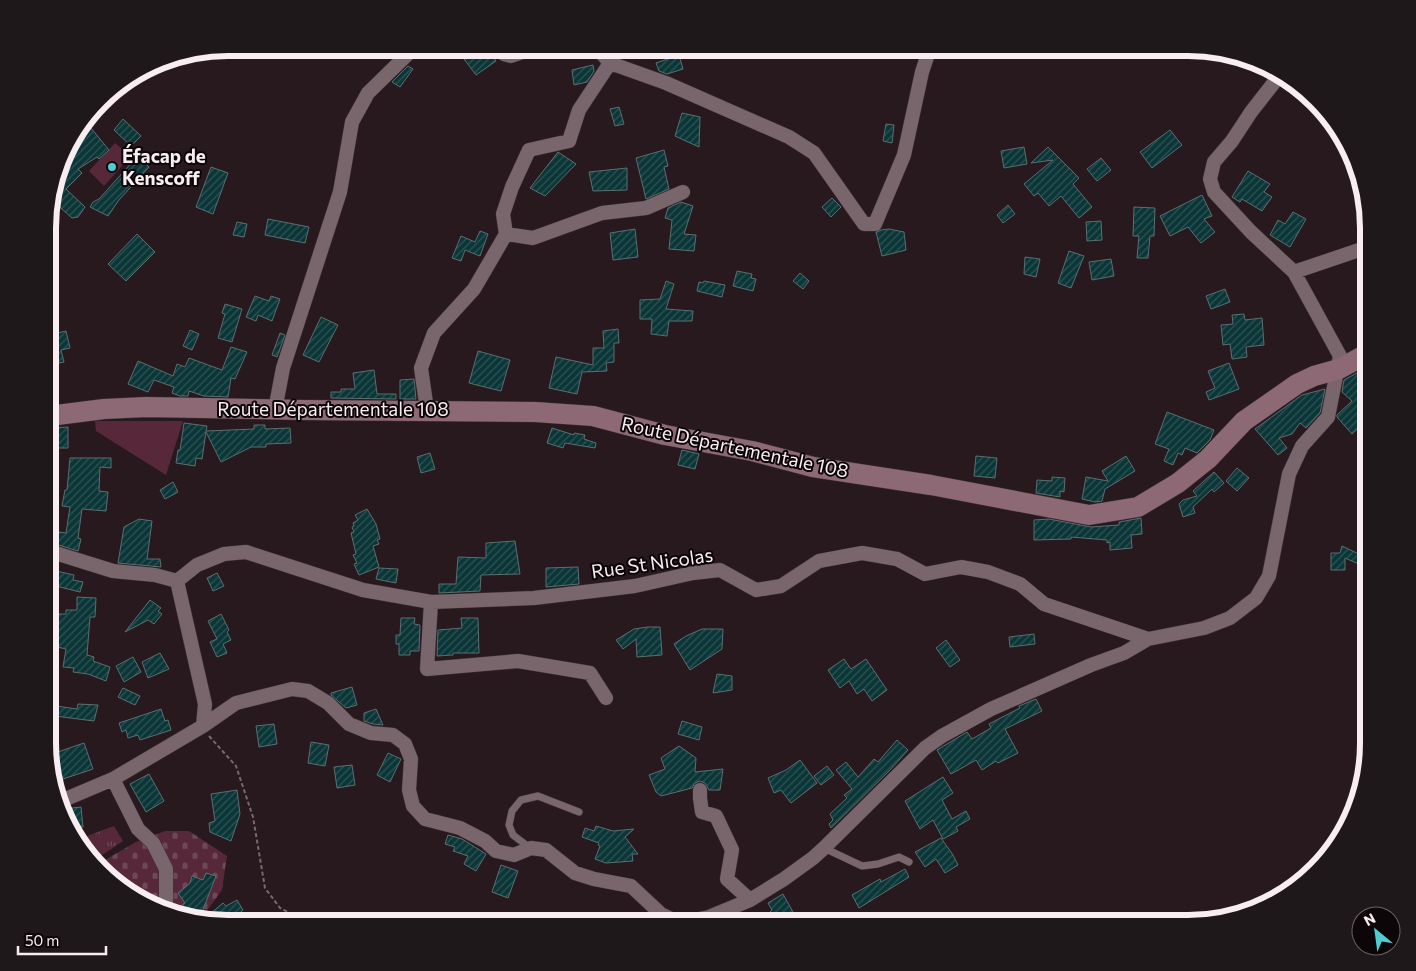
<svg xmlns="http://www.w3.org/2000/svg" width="1416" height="971" font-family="Commissioner,sans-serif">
<defs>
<pattern id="cemetery-stones" width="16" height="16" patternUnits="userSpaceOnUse" patternTransform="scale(1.25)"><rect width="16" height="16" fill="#56283a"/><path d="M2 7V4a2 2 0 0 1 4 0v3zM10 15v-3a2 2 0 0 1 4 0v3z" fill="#6f4857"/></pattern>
<pattern id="park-tufts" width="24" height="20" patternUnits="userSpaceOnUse" patternTransform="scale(1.25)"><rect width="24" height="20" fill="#56283a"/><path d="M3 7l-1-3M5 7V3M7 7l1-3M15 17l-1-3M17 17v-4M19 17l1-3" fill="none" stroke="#6f4857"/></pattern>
<pattern id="building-hatch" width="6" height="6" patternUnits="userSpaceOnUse" patternTransform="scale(1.25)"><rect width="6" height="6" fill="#0b3638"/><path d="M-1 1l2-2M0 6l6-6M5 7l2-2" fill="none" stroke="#2f5355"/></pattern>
</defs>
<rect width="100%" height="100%" fill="#28191e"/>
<path fill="#56283a" d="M115 143 131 156 104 186 89 171Z
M95 421H183L166 475 96 431Z"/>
<path fill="url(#cemetery-stones)" d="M165 831H189L227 856 222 890 206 912 190 918 170 914 118 886 98 864 136 842Z"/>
<path fill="url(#park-tufts)" d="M114 826 123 841 95 860 79 842 82 838Z"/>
<path fill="url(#building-hatch)" stroke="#5a6f6f" d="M480 48H487L496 61 476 75 464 59Z
M679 55 683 69 667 74 659 71 656 63Z
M593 65 594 71 587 82 574 85 572 70Z
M408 66 413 69 400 87 392 82Z
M619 107 624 124 615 126 610 109Z
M682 113 700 117 699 147 675 136Z
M123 119 141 136 131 146 114 130Z
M86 122 109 150 99 159 97 157 78 169 82 173 66 189 85 207 78 217 72 218 51 199 66 148Z
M886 124 894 125 892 143 883 141Z
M1170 130 1182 145 1152 168 1140 152Z
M1024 147 1027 164 1004 168 1001 151Z
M1048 147 1079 178 1073 184 1092 207 1079 218 1061 196 1049 206 1038 193 1034 196 1024 184 1053 160 1031 163Z
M664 150 668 166 664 167 669 189 646 199 636 158Z
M558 152 576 164 545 196 530 188Z
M1101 158 1111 170 1097 181 1087 169Z
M135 159 142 160 149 167 119 200 108 216 90 207 93 202 99 199Z
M211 167 228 173 213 214 196 207Z
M627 168V190L593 191 589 172Z
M1248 171 1270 184 1264 192 1272 197 1262 211 1242 199 1240 202 1232 197Z
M1202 195 1212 216 1204 219 1215 232 1201 243 1188 227 1170 236 1160 216Z
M832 198 841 207 831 217 822 207Z
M681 202 693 206 684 234 696 235 694 251 669 249 672 220 665 218 668 208Z
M1008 205 1015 214 1003 223 997 215Z
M1134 207 1155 208 1154 236H1150L1148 258H1137L1139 236H1133Z
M1293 212 1306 219 1290 247 1270 235 1278 220 1285 224Z
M268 219 309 227 305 243 265 235Z
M1101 221 1102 240 1087 241 1086 222Z
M237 222 247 224 244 237 233 235Z
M635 229 638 257 613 260 610 233Z
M889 229 904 232 906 250 882 256 876 232 881 230Z
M480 231 488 234 480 256 465 250 461 261 452 258 461 236 475 242Z
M137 234 155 252 126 281 108 264Z
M1069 251 1084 256 1071 288 1058 283Z
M1025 257 1040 259 1036 277 1024 274Z
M1111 259 1114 276 1092 280 1089 262Z
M737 271 752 274 751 278 756 279 753 291 733 286Z
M800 273 809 281 803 289 793 281Z
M666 281 674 284 666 309 693 311 692 321H669L667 336 651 334 652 319H640V300L660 299Z
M704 281 725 285 722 297 697 291 699 282 703 283Z
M1225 289 1230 302 1211 309 1206 296Z
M255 296 269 301 271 296 280 299 272 321 258 315 256 321 246 317Z
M225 304 242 309 232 342 218 338 225 314 222 313Z
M1244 314 1245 320 1262 318 1264 345 1246 347 1247 357 1232 359 1230 344 1223 345 1221 325 1233 324 1232 315Z
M321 317 338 325 319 362 303 355Z
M618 329 619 343H614V362L606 363 607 371 582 372 577 394 549 388 556 357 593 365V348H604L603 331Z
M190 330 199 334 192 350 183 346Z
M66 331 70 348 61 350 64 362 49 365V335Z
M280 333 285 335 277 357 272 355Z
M231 347 247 352 235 379 231 378 228 397 204 396 189 391 188 396H180L172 393 174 387 154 380 148 392 128 384 138 361 173 376 177 364 185 367 189 358 222 370Z
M478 351 510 360 501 391 469 383Z
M1229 363 1239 389 1209 400 1206 392 1215 388 1208 371Z
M1366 368H1368V419L1352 434 1337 417V415L1352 401 1342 392 1344 380Z
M374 370 377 394H396V399L331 398V392H341V389H355L353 373Z
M414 379 416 399H400V380Z
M1325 389 1320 413 1306 428 1300 423 1292 434 1279 438 1287 448 1278 455 1255 429 1302 395Z
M1167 412 1214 430 1210 440 1197 453 1185 448 1182 455 1178 453 1173 465 1164 461 1169 449 1155 444Z
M184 423 207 426 206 431 254 429V425H265V429L290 428 291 443 266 444V447H251L221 462 206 432 202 459 196 458 195 466 176 463 178 450H180Z
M68 427V448H49V428Z
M552 428 574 435V433L585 435 584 439 596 443 595 448 565 443 563 448 547 443Z
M682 450 699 454 695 469 678 465Z
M430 453 435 469 421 473 417 457Z
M976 456 997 458 995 478 974 476Z
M1126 456 1135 471 1105 489 1102 501 1095 502 1082 499 1086 477 1108 481 1102 471Z
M70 458H111V468L100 467 99 491 108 492 106 511 82 509 78 538 81 539 78 551 49 542 56 543 59 532 66 533 70 507 62 506 65 490H67Z
M1237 468 1249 478 1237 491 1226 481Z
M1214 472 1224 483 1214 492 1212 489 1193 507 1195 513 1183 517 1179 504 1183 500 1197 496 1193 491Z
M1052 477 1065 478 1064 492 1060 491V497L1036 493 1037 480 1052 481Z
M173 482 178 492 165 499 160 490Z
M367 509 376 524 380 539 377 540 379 544 373 546 379 567 359 575 354 564 357 563 353 555 356 554 351 533 354 532 352 527 354 526 353 523 358 520 355 515Z
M1141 518 1142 534 1131 535 1132 548 1110 550V542L1107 543V540L1071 537V539L1034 540V520L1049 519 1091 527 1119 525V522Z
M139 519 152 521 147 559H160L161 567 118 563 124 527Z
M515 541 520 574 481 575 480 591 439 593V584H456L458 557 486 558V543Z
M1342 546 1365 557 1361 565 1345 558V570H1331V553H1340Z
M578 567 579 584 546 587V568Z
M379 568 398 569 396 583 376 579Z
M56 571 74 575 73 580 83 582 80 592 52 585Z
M217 573 224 586 213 591 207 578Z
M77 597 96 598 95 617H90L87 655 94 657 93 661 110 667 106 681 88 674 73 672 74 668 63 667 66 649 49 645V631L57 632 56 614H66V610H77Z
M150 600 161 608 158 611 162 614 154 624 148 620 125 632Z
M221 614 229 630 227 632 231 640 223 644 227 653 217 657 210 642 217 639 208 621Z
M401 618H415L414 624 420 625 419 651H410V655H399V644H396V635H400Z
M461 618H478L479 653H453V655L437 656 438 630 462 628Z
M648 627H660L662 655 637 657 636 639 623 649 616 640 634 629Z
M702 629H723L722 649 690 670 674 644 686 636Z
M1034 634 1035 644 1010 647 1009 637Z
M946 640 960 660 950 667 936 648Z
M160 653 169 669 148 678 142 662Z
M133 657 141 672 124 682 116 666Z
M844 659 851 669 866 659 887 690 872 701 864 689 857 694 849 681 840 688 828 670Z
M717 674 732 676V690L713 693Z
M352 687 357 705 346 708 331 695V693Z
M123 688 140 696 135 705 118 697Z
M1036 699 1042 711 1005 729 1018 753 998 763 996 761 982 770 976 760 951 774 937 750 967 732 972 739 991 728 989 724 1020 708 1019 706Z
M78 704 98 705 94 721 55 716 56 706 77 709Z
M161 709 165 721 168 720 171 730 140 740 138 735 128 738 126 730 122 732 119 723Z
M376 709 383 725 373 724 364 721V713Z
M682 721 702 727 699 740 678 734Z
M274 724 277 744 259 747 256 726Z
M897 740 908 750 890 770 831 828 829 824 833 820 830 814 847 798 844 795 852 789 836 770 846 762 858 777 874 759 878 762Z
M311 742 329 745 325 766 308 763Z
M84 743 93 769 54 782 49 766V755Z
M679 746 696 758 695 772 723 769 720 790H709L705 783 700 781 695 783 692 788 661 796 656 792 649 775 665 769 661 758Z
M388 753 401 759 390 782 377 775Z
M800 760 817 783 791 803 781 790 774 793 768 778 786 770Z
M352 765 355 785 337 788 334 767Z
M827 766 834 775 821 785 814 776Z
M149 774 164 801 146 812 130 784Z
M943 777 953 793 942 800 952 819 966 811 970 819 956 827 958 831 943 839 933 820 920 829 905 801Z
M237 790 240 814 231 841 210 832 209 823 215 821 211 794Z
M81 807 83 827 70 828 65 815 72 814V808Z
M596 826 613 831 634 829 625 837 638 854H632L633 861 606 863 595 859 600 846 598 845 599 843 582 837 585 828 594 831Z
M448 835 462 839 486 854 476 871 464 864 468 856 453 851 455 847 445 844Z
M941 838 953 855 958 865 945 873 936 859 925 867 915 852Z
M501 865 518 871 508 898 492 892Z
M905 869 909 877 859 908 852 895 880 879 881 882Z
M206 873 216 876 199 920 190 918 181 906 185 903 178 893 190 883 192 876 203 880Z
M783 894 793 912 776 922 770 912 772 910 768 903Z
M237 900 243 910 228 923H216L203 920 223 903 226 906Z"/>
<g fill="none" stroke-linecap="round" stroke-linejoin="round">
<g stroke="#3e3337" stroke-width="8">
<path id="lane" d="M530 848 513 835 509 825 512 811 521 800 538 796 579 812
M824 848 862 866 878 864 899 857 909 862"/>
</g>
<g stroke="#3e3337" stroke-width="15">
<path id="street" d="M500 48 504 54 511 56 534 48
M610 63 666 83 789 137 814 153 864 224H875L904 155 922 72 930 48
M506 234 533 238 602 213 646 208 683 192
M1294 272 1368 247
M275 410 283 368 340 192 352 122 368 93 414 48
M427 410 421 368 434 333 474 289 506 234 503 214 512 187 529 150 569 141 579 110 610 63 597 48
M49 551 113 571 155 575 177 581 197 565 224 554 246 552 363 590 431 602 534 598 635 586 693 573 720 570 756 590 781 586 819 561 862 553 897 559 925 574 961 567 988 572 1020 584 1044 604 1148 639 1204 628 1230 618 1256 598 1269 576 1289 474 1302 446 1328 417 1340 356 1294 272 1251 232 1214 192 1210 179 1214 162 1232 141 1251 112 1280 75
M431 602 427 669 518 661 590 673 606 698
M203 726 236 703 292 689 308 691 328 703 349 724 371 733 393 735 405 744 411 759 409 790 413 806 425 819 460 828 485 841 496 851 514 855 531 848 546 850 575 873 594 879 631 886 661 914 679 923 709 917 750 900 784 879 813 858 824 848 925 748 942 736 991 709 1091 665 1124 653 1148 639
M113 779 138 829 153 843 166 869V905L163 910
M700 790V798L702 812 716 816 732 850 727 879 750 900
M61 801 113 779 203 726 205 704 177 581"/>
</g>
<g stroke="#3e3337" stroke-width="21">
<path id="secondary" d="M49 416 104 409 146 407 303 410 535 412 593 416 665 435 752 451 813 467 931 485 1089 515 1138 507 1178 483 1208 459 1244 421 1297 384 1314 376 1339 369 1363 356H1368"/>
</g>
<path stroke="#76696e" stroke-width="2" stroke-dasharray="4 2.5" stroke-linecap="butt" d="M209 736 236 766 253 817 265 888 280 908 292 914 297 923"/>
<use href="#lane" stroke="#78666c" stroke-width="7"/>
<use href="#street" stroke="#78666c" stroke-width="14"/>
<use href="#secondary" stroke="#8d6875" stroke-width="20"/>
</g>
<circle fill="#51ccd1" stroke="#0c0608" stroke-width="2" cx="112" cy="167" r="5"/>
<g text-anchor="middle" stroke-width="4" stroke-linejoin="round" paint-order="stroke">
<g font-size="19" font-weight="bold" fill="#f8edf1" stroke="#0c0608" text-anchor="start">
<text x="122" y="163">Éfacap de<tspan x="122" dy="22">Kenscoff</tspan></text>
</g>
<g font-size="19" fill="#f8edf1" stroke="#0c0608">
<text x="333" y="416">Route Départementale 108</text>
<text transform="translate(735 447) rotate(12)" y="7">Route Départementale 108</text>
<text transform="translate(652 563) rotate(-8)" y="7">Rue St Nicolas</text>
</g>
</g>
<path d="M0 0H1416V971H0ZM228 56H1188A172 172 0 0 1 1360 228V743A172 172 0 0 1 1188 915H228A172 172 0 0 1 56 743V228A172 172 0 0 1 228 56Z" fill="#1f181b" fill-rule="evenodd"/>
<path fill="none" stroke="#f8edf1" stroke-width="6" d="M228 56H1188A172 172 0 0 1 1360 228V743A172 172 0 0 1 1188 915H228A172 172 0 0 1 56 743V228A172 172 0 0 1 228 56Z"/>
<g transform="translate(1376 931) rotate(331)"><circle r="24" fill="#0c0608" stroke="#6a6265"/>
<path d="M0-4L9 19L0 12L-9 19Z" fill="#51ccd1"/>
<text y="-8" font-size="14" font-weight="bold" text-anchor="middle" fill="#f8edf1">N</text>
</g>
<path d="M18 946v8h88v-8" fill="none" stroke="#f8edf1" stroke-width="2.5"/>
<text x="25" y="946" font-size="15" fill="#f8edf1" stroke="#0c0608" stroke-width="4" paint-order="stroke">50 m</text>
</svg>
